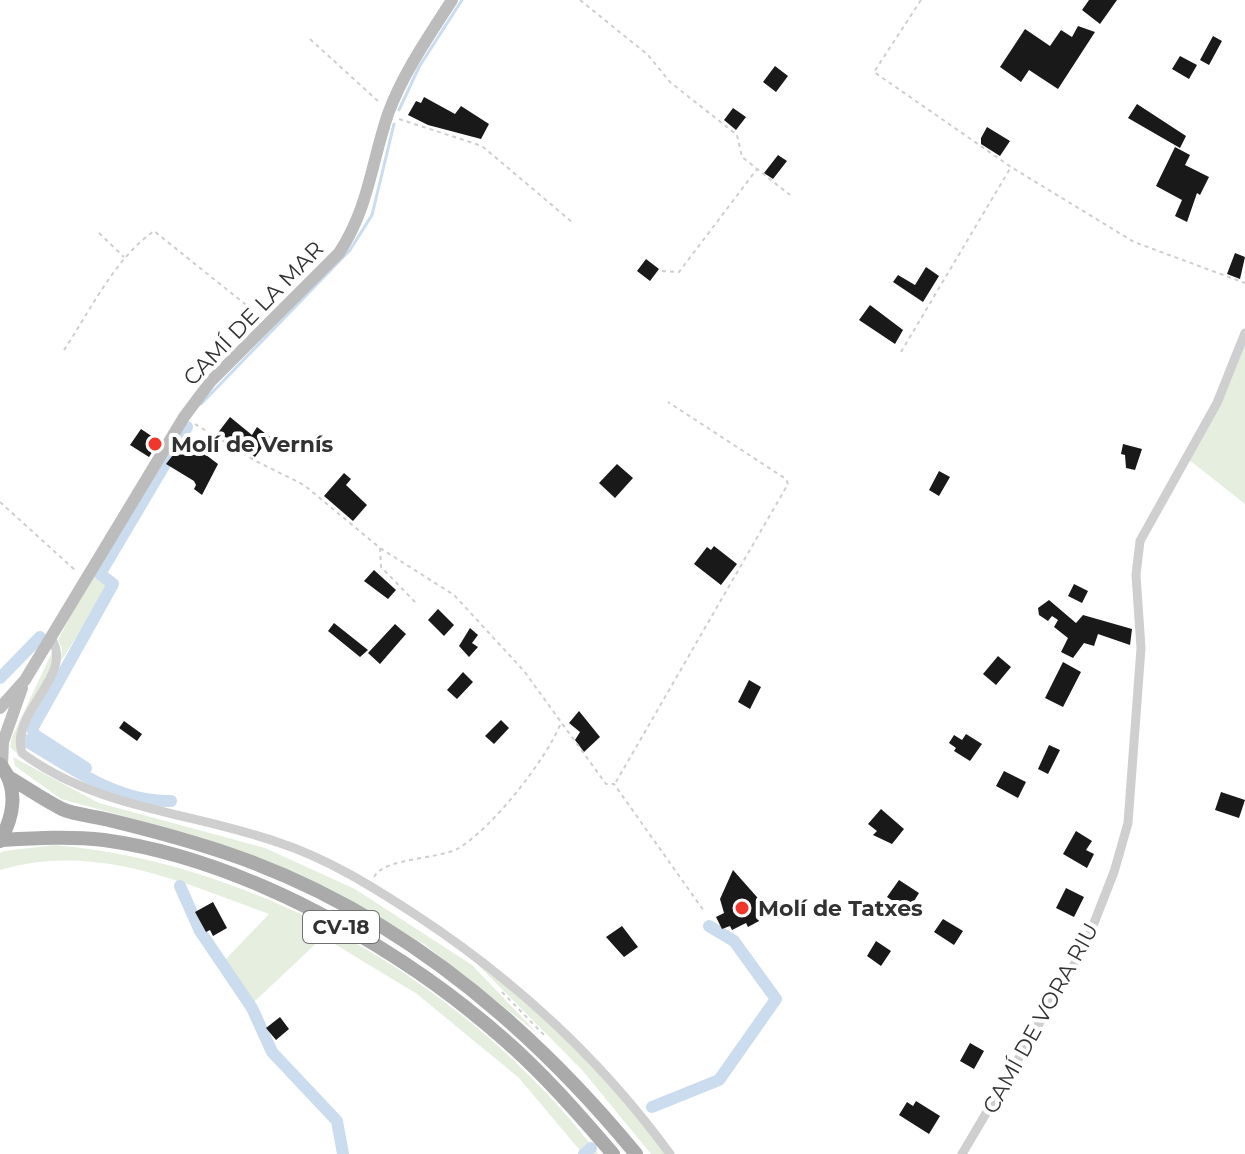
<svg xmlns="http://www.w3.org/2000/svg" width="1245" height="1154" font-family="Montserrat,sans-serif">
<rect width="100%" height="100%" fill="#fff"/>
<path fill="#e6efdf" d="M1245 338V504L1188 459Z
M93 573 110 585 61 661 62 648 58 640Z
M54 648C53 686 9 715 18 754L10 747 12 737Z
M13 757 99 803 265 848 355 889 472 965 537 1033 424 944 322 885 204 838 61 799 15 766Z
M54 845C263 863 472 988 598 1154H583L519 1078 417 994 323 937 252 1004 223 962 269 914C180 882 96 842 0 870V853L4 851Z
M472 959C537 998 620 1092 665 1154H651L582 1070Z"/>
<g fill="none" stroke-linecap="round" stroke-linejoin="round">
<path stroke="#cbdcef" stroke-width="3" d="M399 110 419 67 462 0
M201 404 350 250 372 215 394 124"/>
<path stroke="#cbdcef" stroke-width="12" d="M0 678 40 637
M23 739C69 766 117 803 171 801
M86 768 35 735 32 729 113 584 100 574 187 427
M180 886 200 931 252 1008 272 1052 337 1121 343 1154
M652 1107 719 1080 776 999 734 941 709 926
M584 1154 591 1148"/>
</g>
<path fill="#191919" d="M1089 0H1117L1100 24 1082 10Z
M1078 26 1095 32 1058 89 1029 70 1021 82 1000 67 1025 29 1050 46 1061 30 1072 37Z
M1213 36 1222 41 1209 65 1200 60Z
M1180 56 1197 65 1189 79 1172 69Z
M775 66 788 76 776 92 763 82Z
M424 97 455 114 461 106 489 124 481 139 428 125 408 115 416 101 421 103Z
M1137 104 1186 136 1180 148 1128 118Z
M733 108 746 117 736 130 724 120Z
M987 127 1010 141 1000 156 981 144V138Z
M1175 147 1190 155 1185 165 1209 177 1200 195 1197 193 1187 222 1175 216 1182 200 1156 186Z
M778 155 787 161 773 179 764 173Z
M1235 253 1245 257 1240 279 1227 274Z
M646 259 659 269 650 281 637 271Z
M926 267 939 276 923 302 893 282 898 275 915 285Z
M870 305 903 330 895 344 859 320Z
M230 417 252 435 257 427 270 437 255 457 233 440 217 434Z
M141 429 159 441 149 457 130 445Z
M1123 444 1142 449 1135 470 1126 468 1125 455 1121 454Z
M180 446 194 455 198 449 218 464 202 495 194 489 196 485 194 481 166 464Z
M617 464 633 478 615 498 599 483Z
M939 471 950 477 939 496 929 490Z
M344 473 351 479 346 485 367 505 353 521 324 496Z
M714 546 737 564 721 585 694 564 707 547 711 550Z
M374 570 396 590 388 599 364 581Z
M1074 584 1088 591 1082 603 1068 596Z
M1049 600 1076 623 1083 615 1132 629 1130 645 1098 634 1094 646 1084 643 1073 658 1061 652 1068 638 1054 627 1058 620 1052 616 1048 621 1039 615 1038 608Z
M438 609 454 625 444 636 428 620Z
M334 623 368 650 360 657 328 631Z
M395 624 406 634 380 664 368 653Z
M470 628 478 635 472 643 478 647 469 657 459 646Z
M998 656 1011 667 996 685 983 674Z
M1063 662 1081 672 1063 707 1045 698Z
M463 672 473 682 457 699 447 690Z
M749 680 761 687 750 709 738 702Z
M579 711 600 737 584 752 575 740 580 732 569 723Z
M501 720 509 728 494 744 485 736Z
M124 721 142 734 137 741 119 728Z
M966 734 982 744 970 761 954 751 956 748 949 743 954 735 962 740Z
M1049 745 1060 750 1048 774 1038 769Z
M1004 771 1026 782 1018 798 996 786Z
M1221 792 1245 800 1239 818 1215 810Z
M881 809 904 829 892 844 873 835 877 831 868 824Z
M1076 831 1092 841 1086 850 1094 854 1087 868 1063 854Z
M733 870 765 906 756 915 759 921 748 927 746 923 732 930 730 926 722 929 716 917 724 913 720 899Z
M899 880 919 893 908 911 887 897Z
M1066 888 1084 897 1074 917 1056 908Z
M213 902 227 928 213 936 210 930 206 932 195 912Z
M943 919 963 931 954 945 934 932Z
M622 926 638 947 624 957 606 937Z
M876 941 891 951 881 966 867 956Z
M280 1017 289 1029 276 1040 266 1028Z
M970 1043 984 1051 974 1069 960 1061Z
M916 1101 940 1116 929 1134 899 1115 907 1102 913 1106Z"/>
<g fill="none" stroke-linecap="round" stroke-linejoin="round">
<path stroke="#cfcfcf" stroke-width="2" stroke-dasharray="4 4" stroke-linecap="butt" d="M580 0 648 55 670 82 737 135 742 157 790 195
M921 0 874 72 1011 167 1134 242 1245 283
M310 39 380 103
M399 119 482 146 572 222
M99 233 124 257
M662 271 679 272 757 169
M64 350C90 311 115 258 154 231L260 316
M901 352 1011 167
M195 424 254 460 304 485 380 548 454 595 524 671 606 784H614L704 911
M0 502 76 571
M380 548 381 567 416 603
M616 782 788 484 786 479 668 402
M374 877C385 857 438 860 459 848 493 827 545 761 560 725
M502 992 545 1036"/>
<path stroke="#cfcfcf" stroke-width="9" d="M51 638C76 675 9 712 22 753 97 809 191 812 277 842 327 858 373 887 416 915 515 980 600 1058 670 1154
M962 1154 1085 946 1114 872 1128 823 1141 648 1136 575 1140 541 1217 403 1245 333"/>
<path stroke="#bcbcbc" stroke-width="12" d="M0 708 25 680 184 417 211 381 339 253C369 207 371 164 388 114 403 73 429 36 452 0
M2 766 3 742 22 688"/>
<path stroke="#aaa" stroke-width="14" d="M0 764C19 788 14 816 0 841
M10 778C27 788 44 800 62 809 76 815 94 816 109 820 150 830 192 841 232 855 394 911 528 1023 636 1154
M1 840C36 838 70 836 104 840 242 859 396 945 499 1035 541 1071 577 1112 613 1154"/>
</g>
<g fill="#f1372b" stroke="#fff" stroke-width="3">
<circle cx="155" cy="444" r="8"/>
<circle cx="742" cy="908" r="8"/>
</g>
<g text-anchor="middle" stroke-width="8" stroke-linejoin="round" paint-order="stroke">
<rect fill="#fff" stroke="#707070" stroke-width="2" x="303" y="911" width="76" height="32" rx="6"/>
<g font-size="20" font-weight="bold" fill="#323232">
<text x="341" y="934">CV-18</text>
</g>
<g font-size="22" fill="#323232" stroke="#fff">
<text transform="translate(253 313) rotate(-46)" y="8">CAMÍ DE LA MAR</text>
<text transform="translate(1040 1018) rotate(-61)" y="8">CAMÍ DE VORA RIU</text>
</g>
<g font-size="22" font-weight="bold" fill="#323232" stroke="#fff" text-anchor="start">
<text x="171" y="452">Molí de Vernís</text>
<text x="758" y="916">Molí de Tatxes</text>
</g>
</g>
</svg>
